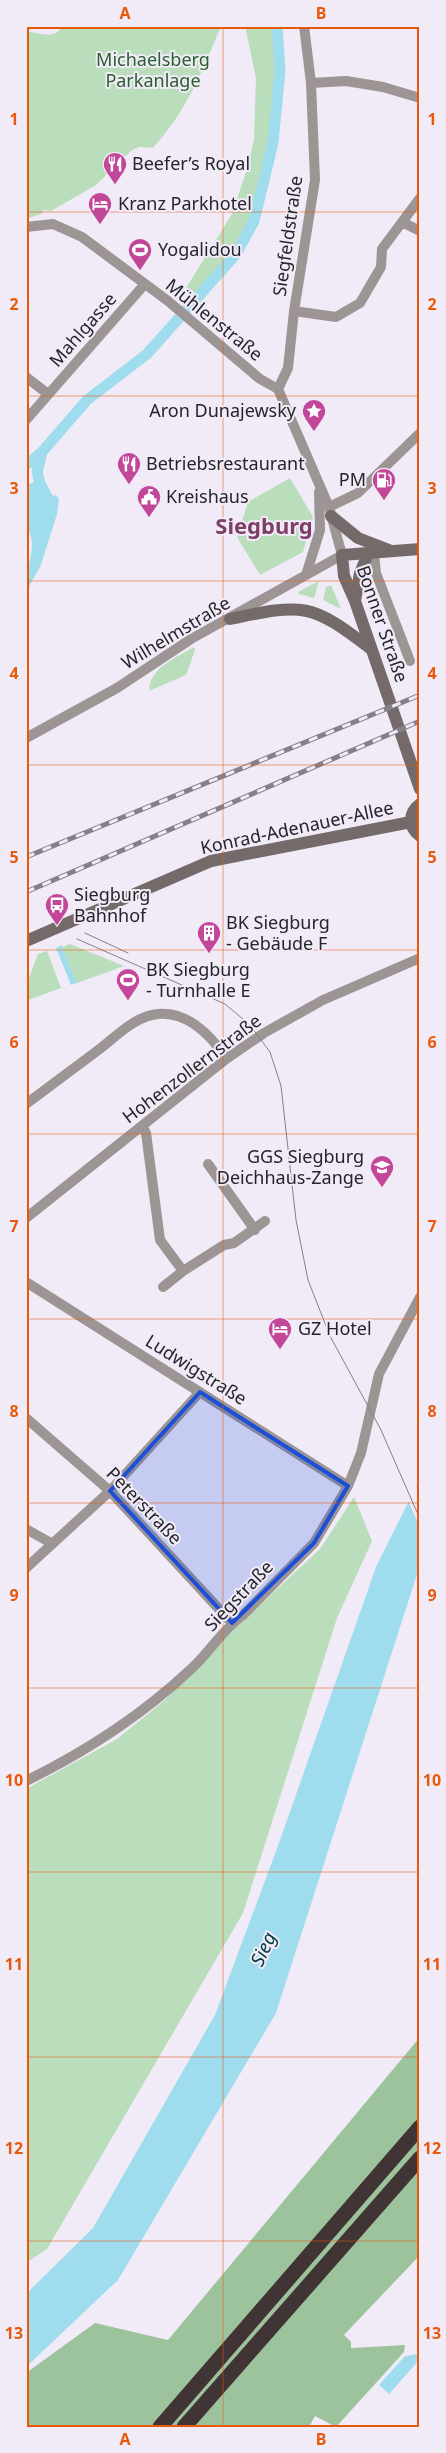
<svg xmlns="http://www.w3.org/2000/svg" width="446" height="2453" font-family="'Noto Sans',sans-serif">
<rect width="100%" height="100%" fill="#f1ebf8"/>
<path fill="#baddbb" d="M62 26H221C202 72 187 110 153 148L139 147 132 150 96 185 51 211 44 210 41 214 26 219V31C38 33 57 40 62 26Z
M245 26H280V71L270 141 252 221 207 282 196 293 186 288 232 214 248 166 254 139 256 78Z
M290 478 313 517 303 552 260 575 237 537 248 502Z
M319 581 314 598 299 594 298 592Z
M331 585 341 609 323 600 326 587Z
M194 647 195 650 186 675 149 691C150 667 176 658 194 647Z
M70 944 124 966 77 983 62 947Z
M47 951 61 988 26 1001V986L38 954Z
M354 1497 372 1541 337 1618 243 1913 47 2249 26 2263V1789L117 1739 165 1700 237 1626 320 1549Z"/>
<path fill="#9dc39d" d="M420 2037V2255L344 2335 351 2342V2348L405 2345 404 2352 336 2427 315 2416 309 2427H26V2373L95 2323 168 2340Z"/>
<path fill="#9fddee" d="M41 474 53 496 56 495 59 499 57 514 41 565 26 592C26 586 25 579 27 572 30 558 36 543 28 530L29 519 26 489 29 484 37 481 35 475Z
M62 945V947L77 983 71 985 56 948Z
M420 1479V1565L276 2013 118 2280 26 2367V2294L93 2228 215 2015 279 1843 376 1567Z
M418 2354 420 2359 389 2394 379 2385 405 2356Z"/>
<path fill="#f1ebf8" d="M415 1484 420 1495V1528L407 1498Z"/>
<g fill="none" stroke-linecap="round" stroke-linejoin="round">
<path stroke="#9fddee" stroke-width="11" d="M26 465 42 452
M41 488 37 472 42 452 87 400 147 354 236 254 254 221 273 143 280 70 277 26"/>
<path stroke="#9c9594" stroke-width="10" d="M311 83 346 81 383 87 420 98
M402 222 420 231
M26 227 53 224 82 237 168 301 260 379 278 389
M294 311 336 317 360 303 381 267 382 249 420 198
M26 377 48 394
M278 389 288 368 294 311 315 180 311 83 304 26
M26 420 144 285
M329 507 358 493 420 433
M374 554 376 573 410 661
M306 575 320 530 319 492
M26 738 117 688 191 639 342 555 329 507 278 389
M26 1104C50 1086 74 1068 97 1051 113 1039 132 1019 152 1015 184 1008 211 1034 226 1059
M142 1126 146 1133 160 1240 183 1271 224 1245 234 1243 265 1221
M208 1164 255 1230
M26 1218 226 1059 264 1033 323 1000 420 958
M26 1282 348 1486
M163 1287 183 1271
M26 1418 110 1491 232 1623
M26 1529 51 1543
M26 1568 110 1491 200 1392
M26 1781C85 1752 142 1715 190 1670 209 1653 222 1630 243 1615L314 1543 348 1486 361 1453 379 1374 420 1297"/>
<path stroke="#746a6a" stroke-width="12" d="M331 516 358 538 389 550
M420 549 342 555 344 576 355 601 420 789
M355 601 360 573 368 554
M230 619C304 603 311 603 371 649
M420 804C408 813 408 827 420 836
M26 941 211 861 411 822"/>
<path stroke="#413434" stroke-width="15" d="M160 2427 420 2127
M184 2427 420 2158"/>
<path stroke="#848089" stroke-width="1" d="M85 933 128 953
M77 939 225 1004 250 1025 270 1052 281 1086 296 1220 308 1280 330 1336 381 1430 420 1519"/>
<g stroke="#848089" stroke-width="5">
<path id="rail" d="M26 857 420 695
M26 892 420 721"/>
</g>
<use href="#rail" stroke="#f1ebf8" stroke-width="3" stroke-dasharray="9" stroke-linecap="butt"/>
</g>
<path fill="#1d4ed8" fill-opacity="0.2" stroke="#1d4ed8" stroke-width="4" stroke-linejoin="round" d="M200 1392 348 1486 314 1543 232 1623 110 1491Z"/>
<path fill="none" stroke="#e8590c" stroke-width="1" stroke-opacity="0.55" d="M223 26V2427M26 212H420M26 396H420M26 581H420M26 765H420M26 950H420M26 1134H420M26 1319H420M26 1503H420M26 1688H420M26 1872H420M26 2057H420M26 2241H420"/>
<defs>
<g id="restaurant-pin" transform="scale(1.25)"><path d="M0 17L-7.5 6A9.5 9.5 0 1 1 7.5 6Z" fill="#c24799" stroke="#f1ebf8"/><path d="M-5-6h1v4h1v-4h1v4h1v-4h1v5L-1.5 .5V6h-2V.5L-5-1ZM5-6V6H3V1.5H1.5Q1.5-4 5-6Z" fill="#fff"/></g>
<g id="hotel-pin" transform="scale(1.25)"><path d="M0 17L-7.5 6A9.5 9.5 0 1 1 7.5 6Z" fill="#c24799" stroke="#f1ebf8"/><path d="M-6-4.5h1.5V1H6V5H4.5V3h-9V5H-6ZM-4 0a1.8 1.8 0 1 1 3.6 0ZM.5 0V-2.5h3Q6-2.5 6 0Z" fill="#fff"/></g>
<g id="stadium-pin" transform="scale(1.25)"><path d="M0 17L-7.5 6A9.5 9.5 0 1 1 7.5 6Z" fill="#c24799" stroke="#f1ebf8"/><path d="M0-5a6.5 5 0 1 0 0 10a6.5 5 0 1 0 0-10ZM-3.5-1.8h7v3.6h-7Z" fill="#fff"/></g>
<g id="sight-pin" transform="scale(1.25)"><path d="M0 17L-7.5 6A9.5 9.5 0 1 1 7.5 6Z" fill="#c24799" stroke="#f1ebf8"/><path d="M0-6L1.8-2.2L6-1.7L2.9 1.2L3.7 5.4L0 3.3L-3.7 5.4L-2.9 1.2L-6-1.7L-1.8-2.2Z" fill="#fff"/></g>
<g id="fuel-pin" transform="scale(1.25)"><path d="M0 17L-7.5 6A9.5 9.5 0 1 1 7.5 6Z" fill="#c24799" stroke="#f1ebf8"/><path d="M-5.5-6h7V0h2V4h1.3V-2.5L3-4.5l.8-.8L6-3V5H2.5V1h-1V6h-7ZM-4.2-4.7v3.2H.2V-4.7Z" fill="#fff"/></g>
<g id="civic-pin" transform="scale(1.25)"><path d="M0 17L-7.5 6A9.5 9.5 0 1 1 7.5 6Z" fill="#c24799" stroke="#f1ebf8"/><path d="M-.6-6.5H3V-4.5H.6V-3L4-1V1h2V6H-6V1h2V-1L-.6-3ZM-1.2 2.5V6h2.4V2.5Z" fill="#fff"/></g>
<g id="bus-pin" transform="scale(1.25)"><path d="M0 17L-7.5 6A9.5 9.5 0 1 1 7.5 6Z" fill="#c24799" stroke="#f1ebf8"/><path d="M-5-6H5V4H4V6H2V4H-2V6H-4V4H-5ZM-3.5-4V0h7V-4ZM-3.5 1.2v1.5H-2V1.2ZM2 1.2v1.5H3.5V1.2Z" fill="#fff"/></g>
<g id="building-pin" transform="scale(1.25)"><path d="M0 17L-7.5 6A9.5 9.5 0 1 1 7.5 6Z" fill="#c24799" stroke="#f1ebf8"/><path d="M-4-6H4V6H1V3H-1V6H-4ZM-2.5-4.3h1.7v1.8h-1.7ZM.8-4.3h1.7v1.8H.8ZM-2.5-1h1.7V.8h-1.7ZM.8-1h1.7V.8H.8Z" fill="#fff"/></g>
<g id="school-pin" transform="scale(1.25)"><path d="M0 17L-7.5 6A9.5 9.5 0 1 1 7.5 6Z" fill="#c24799" stroke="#f1ebf8"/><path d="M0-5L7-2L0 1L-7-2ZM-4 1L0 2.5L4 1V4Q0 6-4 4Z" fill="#fff"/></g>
</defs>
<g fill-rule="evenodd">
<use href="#restaurant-pin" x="115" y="164"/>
<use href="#hotel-pin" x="100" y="204"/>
<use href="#stadium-pin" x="140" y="250"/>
<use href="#sight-pin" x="314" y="411"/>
<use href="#restaurant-pin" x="129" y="464"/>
<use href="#fuel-pin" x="384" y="480"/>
<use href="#civic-pin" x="149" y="497"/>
<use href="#bus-pin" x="57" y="905"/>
<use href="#building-pin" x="209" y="933"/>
<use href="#stadium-pin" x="128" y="980"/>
<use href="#school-pin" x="382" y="1167"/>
<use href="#hotel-pin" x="280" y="1329"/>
</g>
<g text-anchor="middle" stroke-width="4" stroke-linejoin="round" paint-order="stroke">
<g font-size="18" fill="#29602e" stroke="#f1ebf8">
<text x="153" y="66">Michaelsberg<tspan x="153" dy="21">Parkanlage</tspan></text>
</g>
<g font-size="18" fill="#262429" stroke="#f1ebf8" text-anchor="start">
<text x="132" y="170">Beefer’s Royal</text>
<text x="118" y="210">Kranz Parkhotel</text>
<text x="158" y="256">Yogalidou</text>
<text x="296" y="417" text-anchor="end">Aron Dunajewsky</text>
<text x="146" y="470">Betriebsrestaurant</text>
<text x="366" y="486" text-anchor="end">PM</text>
<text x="166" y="503">Kreishaus</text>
<text x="74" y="901">Siegburg<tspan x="74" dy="21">Bahnhof</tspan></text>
<text x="226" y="929">BK Siegburg<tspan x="226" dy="21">- Gebäude F</tspan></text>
<text x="146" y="976">BK Siegburg<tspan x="146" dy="21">- Turnhalle E</tspan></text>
<text x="364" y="1163" text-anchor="end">GGS Siegburg<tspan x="364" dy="21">Deichhaus-Zange</tspan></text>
<text x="298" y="1335">GZ Hotel</text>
</g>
<g font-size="18" fill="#262429" stroke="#f1ebf8">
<text transform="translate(288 236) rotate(-82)" y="6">Siegfeldstraße</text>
<text transform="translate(214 320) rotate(39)" y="6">Mühlenstraße</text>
<text transform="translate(83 330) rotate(-49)" y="6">Mahlgasse</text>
<text transform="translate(382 624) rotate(71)" y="6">Bonner Straße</text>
<text transform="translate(176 633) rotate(-31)" y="6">Wilhelmstraße</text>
<text transform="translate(297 828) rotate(-12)" y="6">Konrad-Adenauer-Allee</text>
<text transform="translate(192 1069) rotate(-37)" y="6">Hohenzollernstraße</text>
<text transform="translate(196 1370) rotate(32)" y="6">Ludwigstraße</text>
<text transform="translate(144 1506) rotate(46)" y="6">Peterstraße</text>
<text transform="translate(239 1596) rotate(-46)" y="6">Siegstraße</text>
</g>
<g font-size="19" font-style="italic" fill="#003b47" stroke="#f1ebf8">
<text transform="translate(263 1949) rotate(-65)" y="7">Sieg</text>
</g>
<g font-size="22" font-weight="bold" fill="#7d3f66" stroke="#f1ebf8">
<text x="264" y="534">Siegburg</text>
</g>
</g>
<rect width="446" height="2453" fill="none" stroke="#f1ebf8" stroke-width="55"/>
<rect x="28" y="28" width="390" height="2398" fill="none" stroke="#e8590c" stroke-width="2"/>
<g font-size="16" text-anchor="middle" font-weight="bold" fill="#e8590c">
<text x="125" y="19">A</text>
<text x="321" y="19">B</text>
<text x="14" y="125">1</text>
<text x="432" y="125">1</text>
<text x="14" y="310">2</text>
<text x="432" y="310">2</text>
<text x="14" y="494">3</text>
<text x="432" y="494">3</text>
<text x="14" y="679">4</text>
<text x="432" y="679">4</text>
<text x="14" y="863">5</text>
<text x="432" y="863">5</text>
<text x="14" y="1048">6</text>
<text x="432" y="1048">6</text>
<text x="14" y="1232">7</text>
<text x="432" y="1232">7</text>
<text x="14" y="1417">8</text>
<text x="432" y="1417">8</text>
<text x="14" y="1601">9</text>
<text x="432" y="1601">9</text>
<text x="14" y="1786">10</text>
<text x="432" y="1786">10</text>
<text x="14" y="1970">11</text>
<text x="432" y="1970">11</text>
<text x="14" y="2154">12</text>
<text x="432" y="2154">12</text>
<text x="14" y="2339">13</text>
<text x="432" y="2339">13</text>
<text x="125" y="2445">A</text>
<text x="321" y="2445">B</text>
</g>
</svg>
